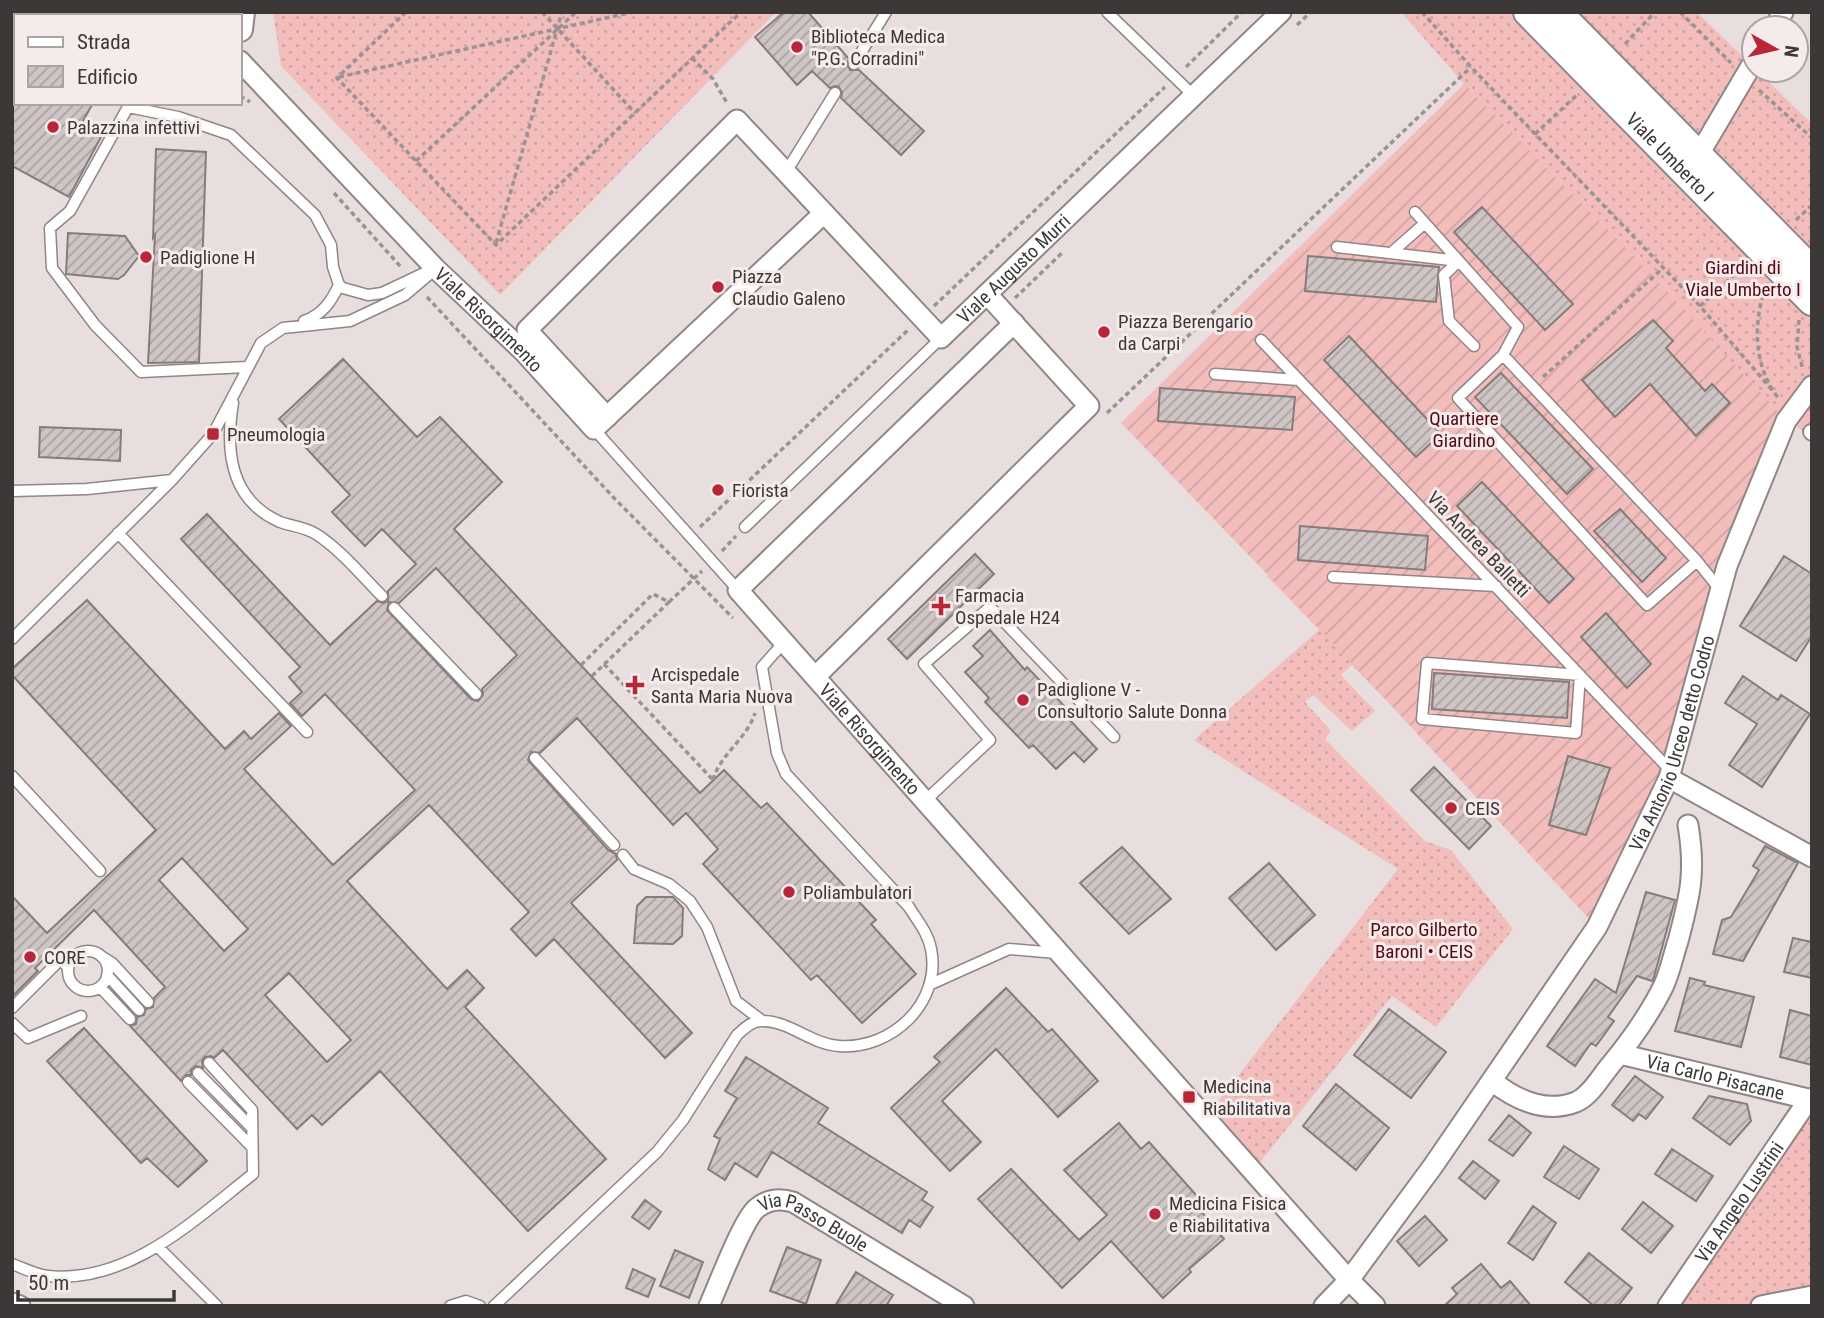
<svg xmlns="http://www.w3.org/2000/svg" width="1824" height="1318" font-family="'Roboto Condensed',sans-serif">
<defs>
<pattern id="grass-dots" width="8" height="8" patternUnits="userSpaceOnUse" patternTransform="scale(1.75)"><rect width="8" height="8" fill="#f3bdbc"/><path d="M2 2h.1M6 6h.1" fill="none" stroke="#d1a3a2" stroke-width="1.8" stroke-linecap="round"/></pattern>
<pattern id="garden-furrows" width="10" height="10" patternUnits="userSpaceOnUse" patternTransform="scale(1.75)"><rect width="10" height="10" fill="#f3bdbc"/><path d="M-1 1l2-2M0 10L10 0M9 11l2-2" fill="none" stroke="#d1a3a2"/></pattern>
<pattern id="building-hatch" width="6" height="6" patternUnits="userSpaceOnUse" patternTransform="scale(1.75)"><rect width="6" height="6" fill="#cfc5c4"/><path d="M-1 1l2-2M0 6l6-6M5 7l2-2" fill="none" stroke="#a9a1a0"/></pattern>
</defs>
<rect width="100%" height="100%" fill="#e9dede"/>
<path fill="url(#grass-dots)" d="M273 12H776L500 295 281 66Z
M1401 12H1697L1812 124V438L1782 416 1306 241 1464 84Z
M1267 576 1480 586 1411 726 1352 665 1341 675 1375 711 1352 731 1313 695 1305 702 1331 731 1325 739 1425 841 1451 850 1513 929 1436 1027 1392 996 1258 1165 1211 1111 1398 869 1194 740 1319 630Z
M1812 1100V1296L1761 1306H1668Z"/>
<path fill="url(#garden-furrows)" d="M1464 84 1652 275 1782 416 1664 775 1593 923 1320 629 1121 423Z"/>
<path fill="url(#building-hatch)" stroke="#857c7c" stroke-width="2" fill-rule="evenodd" d="M784 12H808L849 59 847 64 850 70H859L924 131 901 155 841 98 842 93 839 87 835 86 830 88 812 71 797 85 755 37Z
M12 103H93L83 121 103 133 69 197 12 166Z
M156 149 206 152 199 362 148 363 155 235 153 238Z
M1482 207 1573 304 1545 330 1454 232Z
M68 233 125 236 139 256 124 275 118 279 66 274Z
M1308 256 1439 267 1436 302 1305 291Z
M1653 320 1673 341 1666 348 1705 391 1712 384 1730 403 1696 436 1650 384 1615 417 1582 380Z
M1349 336 1441 434 1416 457 1324 360Z
M343 359 417 437 440 417 502 482 454 529 700 793 724 770 761 808 767 803 876 920 871 924 916 974 862 1023 817 975 811 980 703 864 718 849 686 813 673 825 577 718 540 753 531 752 528 760 608 850 616 854 617 860 571 903 692 1033 665 1058 554 939 536 956 511 929 529 912 429 805 347 881 447 989 467 970 484 988 465 1007 606 1159 528 1231 380 1071 322 1125 312 1115 297 1129 223 1050 214 1058 211 1056 205 1057 202 1061 203 1068 196 1066 191 1070V1075H186L181 1081 130 1026 136 1024 137 1017 144 1015 146 1009 153 1007 154 998 165 987 94 910 35 968 38 971 12 997V896L47 933 156 830 12 675V669L87 600 225 749 244 731 251 739 279 713 291 726 244 769 333 865 415 790 325 694 302 716 290 703 302 692 289 677 300 667 181 539 207 514 330 645 377 601 383 603 388 601V591L416 564 382 529 365 546 332 512 350 495 279 419ZM436 568 517 655 482 689 483 695 478 701 471 699 387 610 389 602 399 603ZM182 858 248 929 224 951 159 880ZM289 973 351 1040 327 1062 265 995Z
M1501 373 1593 469 1567 494 1475 397Z
M1160 388 1295 397 1292 430 1158 421Z
M40 427 121 430 120 461 39 457Z
M1482 482 1574 579 1549 603 1457 506Z
M1620 509 1666 558 1642 582 1594 531Z
M1300 526 1428 536 1425 570 1298 560Z
M975 554 994 574 907 659 888 639Z
M1784 556 1812 574V636L1796 661 1740 626Z
M1606 613 1651 664 1627 688 1581 637Z
M990 630 1025 670 1027 667 1070 712 1066 716 1097 749 1084 762 1074 752 1056 769 1033 745 1029 748 985 702 989 698 965 672 983 656 973 646Z
M1434 673 1569 682 1567 718 1432 709Z
M1743 676 1778 700 1781 695 1810 714 1762 787 1729 765 1757 724 1725 703Z
M1568 756 1610 768 1586 835 1549 825Z
M1434 767 1491 826 1469 849 1411 790Z
M1765 846 1798 863 1743 961 1713 954 1722 920 1731 917 1759 870 1753 866Z
M1122 847 1171 899 1129 934 1080 883Z
M1269 863 1315 915 1276 950 1229 898Z
M1646 892 1675 900 1654 977 1652 981 1637 976 1608 1017 1614 1021 1596 1046 1591 1043 1575 1066 1547 1046 1595 979 1616 993Z
M646 897H673L683 908 682 936 673 944 634 943 637 906Z
M1793 938 1812 942V978L1784 972Z
M1690 978 1705 982 1704 985 1754 997 1741 1047 1675 1031Z
M1006 988 1048 1032 1052 1029 1098 1081 1058 1117 996 1049 942 1101 981 1142 950 1171 891 1108 940 1062 934 1057Z
M1389 1009 1446 1052 1411 1098 1354 1055Z
M1790 1010 1812 1016V1065L1780 1057Z
M84 1028 207 1161 178 1187 147 1158 141 1163 47 1061Z
M746 1057 828 1108 818 1123 927 1192 922 1200 933 1207 920 1227 909 1220 902 1233 772 1152 757 1177 735 1163 725 1180 708 1169 720 1139 714 1136 737 1098 725 1091Z
M1635 1076 1663 1097 1646 1119 1639 1114 1633 1121 1612 1105Z
M1336 1084 1389 1128 1356 1170 1303 1126Z
M1709 1096 1747 1104 1751 1121 1730 1145 1693 1118Z
M1509 1115 1531 1133 1513 1156 1489 1140Z
M1119 1123 1141 1149 1149 1142 1204 1204 1199 1209 1224 1239 1189 1269 1191 1272 1163 1298 1111 1241 1062 1288 978 1199 1011 1169 1079 1240 1107 1215 1064 1170Z
M1564 1146 1599 1169 1579 1199 1544 1177Z
M1672 1149 1713 1176 1696 1201 1655 1174Z
M1473 1161 1499 1181 1485 1199 1459 1178Z
M645 1200 661 1212 649 1229 632 1217Z
M1643 1202 1673 1226 1651 1253 1622 1229Z
M1533 1206 1556 1223 1533 1260 1508 1243Z
M1425 1216 1447 1240 1419 1266 1397 1241Z
M787 1247 821 1260 806 1304 770 1291Z
M675 1250 703 1262 689 1298 660 1286Z
M1589 1253 1632 1288 1618 1306H1594L1565 1282Z
M1481 1264 1501 1288 1510 1281 1531 1306H1444L1457 1294 1452 1288Z
M633 1269 655 1279 648 1297 626 1288Z
M856 1272 893 1295 886 1306H835Z"/>
<g fill="none" stroke-linecap="round" stroke-linejoin="round">
<g stroke="#908686" stroke-width="13">
<path id="service" d="M38 12 43 16
M1107 12 1194 96
M854 64 886 12
M786 172 835 93
M1415 212 1518 327 1503 355 1697 561 1721 591
M1337 247 1459 261
M1391 253 1425 223
M1459 261 1444 275 1449 321 1474 346
M304 321C322 315 331 302 339 285
M1261 340 1671 771
M1503 355 1458 398 1647 605 1697 561
M247 367 141 372 95 325 52 268 50 228 70 211 128 107 178 117 231 135 315 215 331 245 333 267 339 285 343 288 368 295 382 293 435 268
M1215 374 1299 380
M233 403C225 451 230 500 280 522 291 526 305 527 316 534 341 550 361 575 382 596
M594 429 738 590
M12 491 87 489 172 480
M745 527 941 338
M118 533 307 732
M1333 577 1496 586
M394 608 476 694
M12 639 172 480 213 434 261 343 283 328 350 321 405 295 432 272
M1427 663 1580 675 1576 733 1422 719Z
M535 758 614 845
M12 776 100 871
M926 800 990 740 924 664 990 607 1114 737
M623 855 634 869 669 884 690 901 707 927 736 1001 761 1020
M68 971a20 20 0 1 1 40 0a20 20 0 1 1-40 0Z
M104 958 112 963 148 1002
M107 975 139 1010
M931 984 1009 949 1056 953
M100 987 130 1019
M12 1008 61 959 68 968
M12 1023 28 1038 81 1016
M198 1073 252 1128
M188 1082 252 1147
M158 1247 217 1306
M12 1264C23 1268 36 1275 48 1276 129 1284 194 1220 253 1174L252 1110 209 1063
M450 1306 466 1301 480 1306
M494 1306 657 1152 683 1120 737 1035C745 1028 752 1020 764 1021 791 1022 811 1044 839 1046 891 1050 942 1003 931 949 928 933 917 920 909 907L786 774 777 753 762 667 785 641"/>
</g>
<g stroke="#908686" stroke-width="18">
<path id="pedestrian" d="M1811 432 1812 433"/>
</g>
<g stroke="#908686" stroke-width="23">
<g id="minor">
<path d="M1774 28 1783 12"/>
<path id="s1" d="M240 61 435 268 524 352 594 429 824 213"/>
<path d="M1698 156 1754 61"/>
<path id="s2" d="M1014 323 738 590 1349 1280 1375 1306"/>
<path id="s3" d="M607 417 527 330 737 120 941 338 1281 12"/>
<path d="M816 676 1089 406 987 294"/>
<path d="M1669 778 1812 857"/>
<path id="s4" d="M1620 1054 1812 1100"/>
<path d="M1492 1081C1516 1100 1545 1114 1576 1102 1590 1096 1600 1078 1609 1067 1629 1043 1649 1015 1663 987 1670 973 1673 956 1678 941 1690 896 1696 872 1688 825"/>
<path d="M12 1303 20 1306"/>
<path id="s5" d="M709 1306C718 1286 743 1219 757 1208 768 1199 780 1198 793 1202L964 1306"/>
<path id="s6" d="M1324 1306 1349 1280 1433 1166 1597 927 1669 778 1727 566 1786 421 1812 386"/>
<path id="s7" d="M1668 1306 1809 1099"/>
<path d="M1761 1306 1812 1296"/>
</g>
</g>
<g stroke="#908686" stroke-width="28">
<path id="tertiary" d="M111 12 115 16
M240 29 242 12"/>
</g>
<g stroke="#908686" stroke-width="32">
<g id="secondary">
<path id="s8" d="M1528 12 1812 301"/>
<path d="M1557 12 1812 271"/>
</g>
</g>
<path stroke="#9b9393" stroke-width="3.5" stroke-dasharray="5 3.5" stroke-linecap="butt" d="M406 12 337 78 496 245 741 12
M542 12 635 113
M1422 12 1471 67 1700 306 1772 390
M1680 12 1731 63
M1297 25 1311 12
M1625 44 1655 12
M692 58 713 79 727 103
M1186 67 1242 12
M339 77 633 12
M1759 90 1812 138
M240 96 250 102
M1535 134 1578 94
M416 161 576 12
M334 193 401 267
M1796 220 1812 205
M496 243 562 12
M1766 287C1752 324 1754 368 1779 399
M427 297 615 499 733 618
M1015 298 1063 252
M934 306 1165 87
M1700 306 1745 265
M1799 320 1797 347 1803 370
M1543 377 1663 268
M1107 413 1471 67
M700 527 908 330
M722 551 736 536
M604 664 713 780
M581 665 653 594 669 602 702 571
M592 676 669 602
M713 780C720 754 747 739 755 713"/>
<use href="#service" stroke="#fff" stroke-width="10"/>
<use href="#pedestrian" stroke="#fff" stroke-width="14"/>
<use href="#minor" stroke="#fff" stroke-width="19"/>
<use href="#tertiary" stroke="#fff" stroke-width="24"/>
<use href="#secondary" stroke="#fff" stroke-width="28"/>
</g>
<g fill="#b82738" stroke="#f6ebeb" stroke-width="2.5">
<circle cx="797" cy="47" r="7"/>
<circle cx="53" cy="127" r="7"/>
<circle cx="146" cy="257" r="7"/>
<circle cx="718" cy="287" r="7"/>
<circle cx="1104" cy="332" r="7"/>
<rect x="206" y="427" width="14" height="14" rx="3.5"/>
<circle cx="718" cy="490" r="7"/>
<path d="M937.5 595.5h7v7h7v7h-7v7h-7v-7h-7v-7h7z"/>
<path d="M631.5 674.5h7v7h7v7h-7v7h-7v-7h-7v-7h7z"/>
<circle cx="1023" cy="700" r="7"/>
<circle cx="1451" cy="808" r="7"/>
<circle cx="789" cy="892" r="7"/>
<circle cx="30" cy="957" r="7"/>
<rect x="1182" y="1090" width="14" height="14" rx="3.5"/>
<circle cx="1155" cy="1214" r="7"/>
</g>
<g text-anchor="middle" stroke-width="6" stroke-linejoin="round" paint-order="stroke">
<g font-size="19" fill="#3c3838" stroke="#f6ebeb" text-anchor="start">
<text x="811" y="43">Biblioteca Medica<tspan x="811" dy="22">"P.G. Corradini"</tspan></text>
<text x="67" y="134">Palazzina infettivi</text>
<text x="160" y="264">Padiglione H</text>
<text x="732" y="283">Piazza<tspan x="732" dy="22">Claudio Galeno</tspan></text>
<text x="1118" y="328">Piazza Berengario<tspan x="1118" dy="22">da Carpi</tspan></text>
<text x="227" y="441">Pneumologia</text>
<text x="732" y="497">Fiorista</text>
<text x="955" y="602">Farmacia<tspan x="955" dy="22">Ospedale H24</tspan></text>
<text x="651" y="681">Arcispedale<tspan x="651" dy="22">Santa Maria Nuova</tspan></text>
<text x="1037" y="696">Padiglione V -<tspan x="1037" dy="22">Consultorio Salute Donna</tspan></text>
<text x="1465" y="815">CEIS</text>
<text x="803" y="899">Poliambulatori</text>
<text x="44" y="964">CORE</text>
<text x="1203" y="1093">Medicina<tspan x="1203" dy="22">Riabilitativa</tspan></text>
<text x="1169" y="1210">Medicina Fisica<tspan x="1169" dy="22">e Riabilitativa</tspan></text>
</g>
<g font-size="19" fill="#3c3838" stroke="#f6ebeb">
<text dy="7" stroke="none"><textPath href="#s8" startOffset="203">Viale Umberto I</textPath></text>
<text dy="7" stroke="none"><textPath href="#s3" startOffset="814">Viale Augusto Murri</textPath></text>
<text dy="7" stroke="none"><textPath href="#s1" startOffset="359">Viale Risorgimento</textPath></text>
<text transform="translate(1479 544) rotate(46)" y="7">Via Andrea Balletti</text>
<text dy="7" stroke="none"><textPath href="#s2" startOffset="583">Viale Risorgimento</textPath></text>
<text dy="7" stroke="none"><textPath href="#s6" startOffset="667">Via Antonio Urceo detto Codro</textPath></text>
<text dy="7" stroke="none"><textPath href="#s4" startOffset="98">Via Carlo Pisacane</textPath></text>
<text dy="7" stroke="none"><textPath href="#s7" startOffset="126">Via Angelo Lustrini</textPath></text>
<text dy="7" stroke="none"><textPath href="#s5" startOffset="173">Via Passo Buole</textPath></text>
</g>
<g font-size="19" fill="#530a13" stroke="#f6ebeb">
<text x="1743" y="274">Giardini di<tspan x="1743" dy="22">Viale Umberto I</tspan></text>
<text x="1464" y="425">Quartiere<tspan x="1464" dy="22">Giardino</tspan></text>
<text x="1424" y="936">Parco Gilberto<tspan x="1424" dy="22">Baroni • CEIS</tspan></text>
</g>
</g>
<rect width="1824" height="1318" fill="none" stroke="#3c3838" stroke-width="28"/>
<rect x="14" y="14" width="228" height="91" fill="#f6ebeb" stroke="#aca3a3" stroke-width="2"/>
<rect x="28" y="37" width="35" height="10" fill="#ffffff" stroke="#aca3a3" stroke-width="2"/>
<text x="77" y="49" font-size="21" fill="#3c3838">Strada</text>
<rect x="28" y="66" width="35" height="21" fill="url(#building-hatch)" stroke="#aca3a3" stroke-width="2"/>
<text x="77" y="84" font-size="21" fill="#3c3838">Edificio</text>
<g transform="translate(1775 49) rotate(98)"><circle r="33" fill="#f6ebeb" stroke="#aca3a3" stroke-width="2"/>
<path d="M0-5L12 26L0 18L-12 26Z" fill="#b82738"/>
<text y="-10" font-size="19" font-weight="bold" text-anchor="middle" fill="#3c3838">N</text>
</g>
<path d="M18 1290v10h156v-10" fill="none" stroke="#3c3838" stroke-width="3.5"/>
<text x="28" y="1290" font-size="21" fill="#3c3838" stroke="#f6ebeb" stroke-width="5" paint-order="stroke">50 m</text>
</svg>
